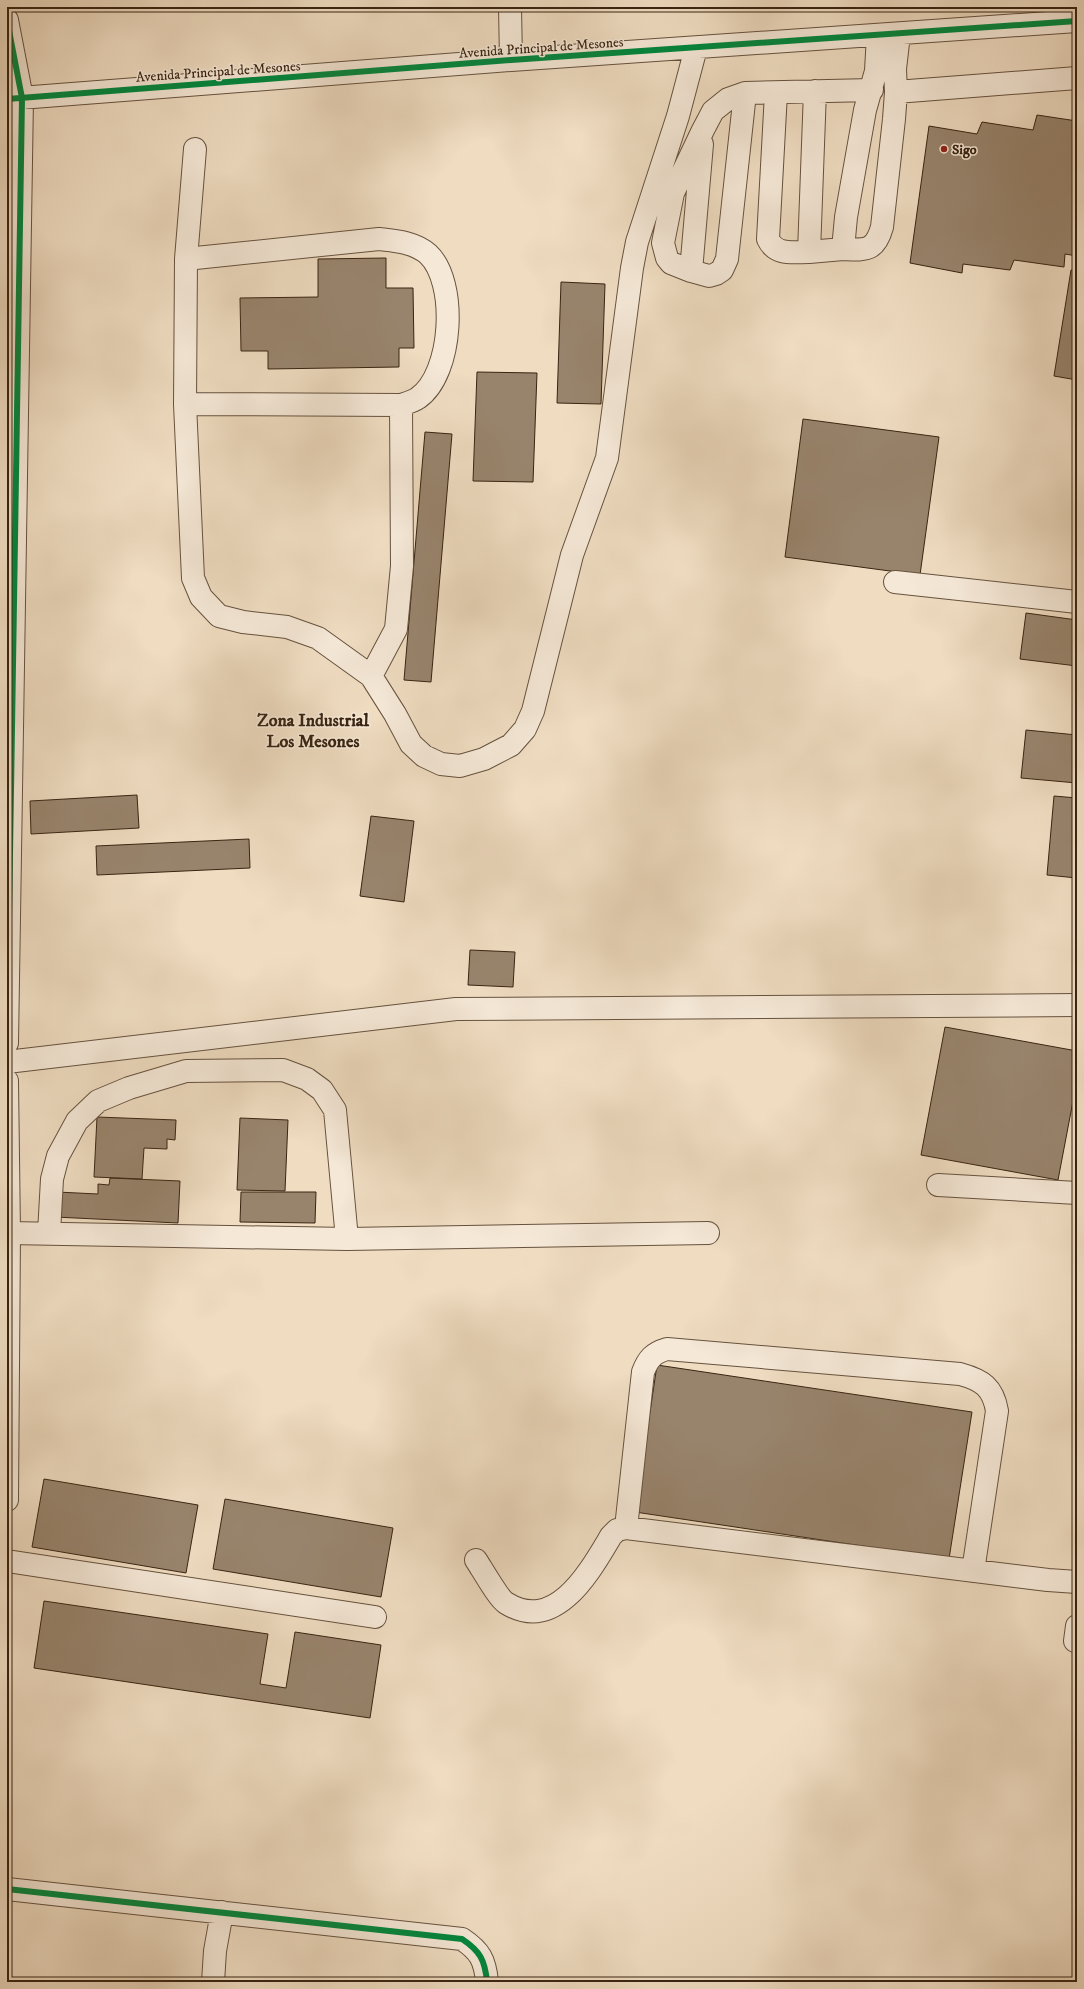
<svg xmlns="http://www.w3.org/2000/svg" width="1084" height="1989" font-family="'IM FELL DW Pica',serif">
<rect width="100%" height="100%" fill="#efdcc1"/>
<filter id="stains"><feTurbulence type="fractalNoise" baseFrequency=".005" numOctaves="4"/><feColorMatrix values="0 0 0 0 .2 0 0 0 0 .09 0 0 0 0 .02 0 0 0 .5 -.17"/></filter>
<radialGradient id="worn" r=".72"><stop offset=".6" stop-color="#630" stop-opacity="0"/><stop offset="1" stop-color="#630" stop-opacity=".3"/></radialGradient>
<path fill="#98846d" stroke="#392412" d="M1037 115 1077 121V256L1065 254 1064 267 1014 260 1010 270 963 264 962 273 910 263 929 126 977 134 982 122 1033 130Z
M386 258V288H413L414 348H399V367L268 369V351H241L240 298 318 297V259Z
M1071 270 1077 271V380L1054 376Z
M561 282 605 284 601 404 557 403Z
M477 372 537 373 533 482 473 481Z
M803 419 939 437 920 575 785 557Z
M425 432 452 434 431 682 404 680Z
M1026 613 1077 620V666L1020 659Z
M1026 730 1077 735V783L1021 778Z
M137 795 139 828 31 834 30 801Z
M1054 796 1077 798V878L1047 875Z
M371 816 414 821 404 902 360 896Z
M249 839 250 868 97 875 96 846Z
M470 950 515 952 513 987 468 985Z
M945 1027 1077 1051V1080L1058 1180 921 1155Z
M97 1117 176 1120 175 1140 167 1139V1149L144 1148 142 1179 94 1177Z
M240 1118 288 1120 285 1191 237 1190Z
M110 1178 180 1181 178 1223 55 1217 57 1192 98 1194V1184L109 1185Z
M241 1192H316L315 1223 240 1222Z
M657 1365 972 1412 949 1559 635 1512Z
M44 1479 198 1505 186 1573 32 1547Z
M225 1499 393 1528 381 1597 213 1569Z
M44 1601 268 1634 260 1684 286 1688 295 1632 381 1645 370 1718 34 1668Z"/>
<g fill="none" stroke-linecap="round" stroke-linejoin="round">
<g stroke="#66523e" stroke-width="24">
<path id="minor" d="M510 7 511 60
M7 20 22 98 7 1043
M878 35 876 71 865 110 846 217 843 249C865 250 875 252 882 227L894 119 896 92 895 69 899 34
M815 91 809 252 843 249
M896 92 1077 78
M745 93 727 259 722 270 716 274 709 276 691 271 671 263 667 258 663 243 673 193 703 130 713 111 728 99 745 93 872 90
M776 93 768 239C776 256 793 252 809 252
M7 99 511 60 1077 21
M195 149 186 259 185 404 193 578 201 597 219 616 243 622 287 627 318 638 371 676 395 714 411 744 424 756 441 764 460 766 484 759 511 745 525 729 533 711 572 555 607 458 632 268 637 242 678 116 696 48
M691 271 702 144
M185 404 401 405C407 403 414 401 418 398 453 374 458 282 428 254 414 242 396 241 379 239L186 259
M895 582 1077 602
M371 676 396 629 402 566 401 405
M7 1062 456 1009 1077 1005
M7 1081 9 1233 7 1500
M938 1185 1077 1193
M9 1233 347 1239 708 1233
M49 1233 52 1179 58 1156 77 1121 98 1101 129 1088 186 1071 283 1070 307 1079 322 1090 335 1110 347 1239
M626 1528 643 1372C648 1359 653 1353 667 1349L960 1374C982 1380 993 1387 997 1411L973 1571
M476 1560C482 1569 499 1599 506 1603 556 1634 590 1571 611 1536L617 1530 626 1528 1048 1580 1077 1582
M7 1561 375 1617
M1075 1641 1077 1626
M7 1889 462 1939C480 1951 485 1960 487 1982
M213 1982 215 1951 222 1912"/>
</g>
<use href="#minor" stroke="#f5e8d7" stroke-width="22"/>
<g stroke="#f5e8d7" stroke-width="8">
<path id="cycleway" d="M7 20 22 98 7 1043
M7 99 511 60 1077 21
M7 1889 462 1939C480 1951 485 1960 487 1982"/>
</g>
<use href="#cycleway" stroke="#00873e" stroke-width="6"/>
</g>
<circle fill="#8f2418" stroke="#f5e8d7" stroke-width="1.5" cx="944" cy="149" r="4"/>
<g text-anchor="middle" stroke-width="3" stroke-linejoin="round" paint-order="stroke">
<g font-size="14" fill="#392412" stroke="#f5e8d7">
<text transform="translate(541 47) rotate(-4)" y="5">Avenida Principal de Mesones</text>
<text transform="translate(218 71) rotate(-4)" y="5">Avenida Principal de Mesones</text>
</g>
<g font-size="14" font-weight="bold" fill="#392412" stroke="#f5e8d7" text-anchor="start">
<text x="952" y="154">Sigo</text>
</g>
<g font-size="18" font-weight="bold" fill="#392412" stroke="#f5e8d7">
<text x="313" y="726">Zona Industrial<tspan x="313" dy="21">Los Mesones</tspan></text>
</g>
</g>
<rect width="1084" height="1989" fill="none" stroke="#efdcc1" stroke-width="24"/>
<rect x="8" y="8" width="1068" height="1973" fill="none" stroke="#392412" stroke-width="2"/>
<rect x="12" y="12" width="1060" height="1965" fill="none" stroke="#392412"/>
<rect width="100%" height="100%" filter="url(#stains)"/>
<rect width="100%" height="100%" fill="url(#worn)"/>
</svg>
